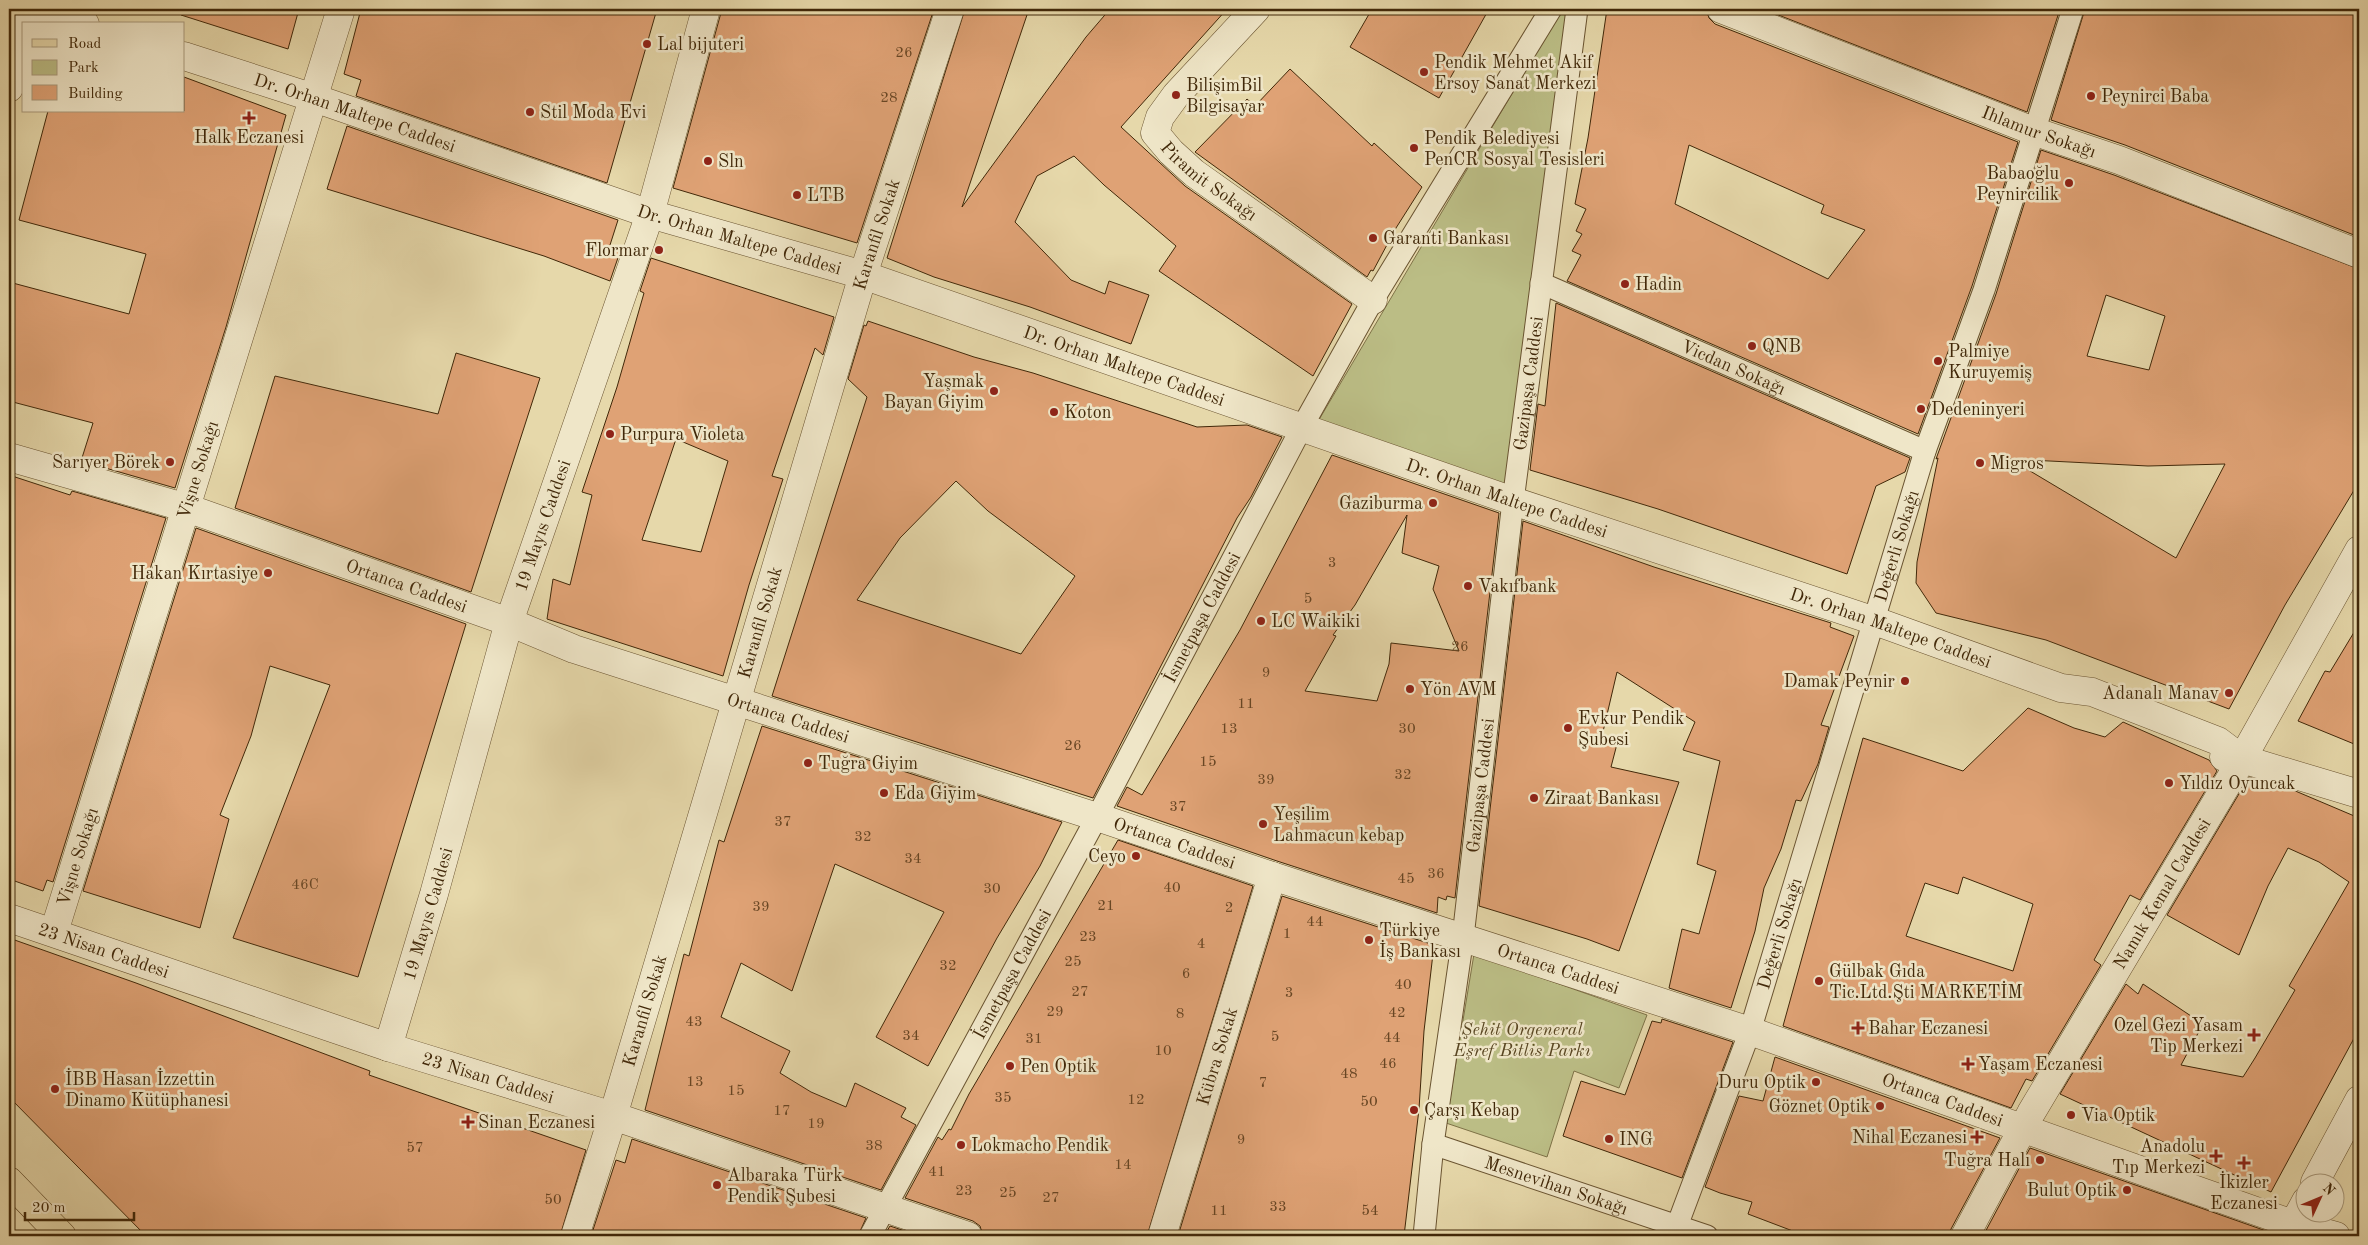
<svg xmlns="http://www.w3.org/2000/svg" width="2368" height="1245" font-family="'Old Standard TT',serif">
<rect width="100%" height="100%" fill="#e6d8aa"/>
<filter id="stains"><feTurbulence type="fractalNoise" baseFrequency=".004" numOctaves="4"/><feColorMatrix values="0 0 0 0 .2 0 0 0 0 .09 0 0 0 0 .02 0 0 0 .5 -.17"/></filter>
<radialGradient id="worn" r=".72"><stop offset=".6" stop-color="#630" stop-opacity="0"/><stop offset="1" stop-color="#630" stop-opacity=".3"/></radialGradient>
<path fill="#bbbd85" stroke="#7e7247" d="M1562 9H1567L1522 494 1317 423Z
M1474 954 1647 1015 1619 1088 1574 1071 1547 1157 1446 1123Z"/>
<path fill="#dfa275" stroke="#412809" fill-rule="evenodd" d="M182 9H299L288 49 181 15Z
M361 9H657L607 183 356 96 361 80 344 74Z
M722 9H934L857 243 673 188Z
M965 9H1029L962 207 1086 37 1110 9H1227L1121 127 1185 186 1352 304 1313 376 1159 271 1176 246 1104 185 1074 156 1037 176 1015 222 1071 280 1105 294 1109 281 1149 295 1131 344 1030 307 934 277 887 258Z
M1372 9H1489L1439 98 1350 47Z
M1607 9H1706L1709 18 1715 24 2018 142 1972 286 1918 434 1567 281 1581 255 1572 251 1582 234 1576 231 1586 209 1575 204 1588 138ZM1689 145 1824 205 1821 213 1865 230 1828 279 1675 204Z
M1763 9H2060L2027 112Z
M2085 9H2359V237L2125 145 2051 120Z
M1290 69 1372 146 1374 143 1422 187 1396 228 1373 271 1371 270 1367 277 1195 152 1247 99 1255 106Z
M184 77 286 115 226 327 175 488 81 461 93 423 9 401V282L129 314 146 254 19 220 48 111H184Z
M347 126 618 220 610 245 621 249 610 281 544 256 327 189Z
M2041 150 2114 175 2359 269V482L2285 605 2229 709 2046 640 1936 613 1916 583 1917 562 1938 458 1936 459 1996 294ZM2106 295 2165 316 2149 370 2087 356ZM2010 459 2148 466 2225 464 2176 558Z
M651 258 834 317 823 355 815 348 772 476 783 479 749 585 723 676 547 619 553 579 570 585 592 495 582 492 617 387 644 293 640 291ZM676 439 728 461 701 552 642 540Z
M1556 303 1910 458 1905 472 1876 486 1847 574 1658 509 1530 470 1538 404 1545 406Z
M868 321 974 357 1033 373 1197 427 1247 425 1282 437 1251 497 1237 518 1093 798 772 696 867 397 848 379 864 325 866 326ZM956 481 988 511 1075 576 1021 654 857 600 900 538Z
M456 353 540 378 471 592 235 508 275 376 438 414Z
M1332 455 1499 513 1455 898 1447 896 1446 900 1438 897 1437 913 1277 861 1117 806 1127 787 1142 795 1240 630ZM1407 515 1402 553 1439 566 1433 589 1459 651 1391 643 1389 664 1377 701 1305 691 1336 636 1333 635 1355 605Z
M9 475 70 495 72 491 166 518 53 882 47 880 43 891 9 879Z
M1523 521 1654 567 1831 623 1830 627 1854 636 1821 725 1829 727 1818 764 1801 801 1796 800 1781 849 1764 888 1755 931 1731 1008 1669 988 1682 929 1699 934 1716 871 1697 864 1720 761 1683 750 1695 722 1617 672 1602 736 1617 744 1611 767 1679 782 1619 951 1587 939 1479 906Z
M196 528 466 624 358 977 233 938 330 685 270 666 251 736 220 815 229 819 200 928 83 891Z
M2359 624V746L2298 721 2325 671 2330 672Z
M2028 708 2074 728 2105 737 2123 722 2209 760 2217 771 2140 900 2130 895 2094 960 2101 965 2032 1081 2026 1079 2011 1108 1783 1026 1863 738 1963 771ZM1963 877 2033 904 2013 971 1906 936 1925 883 1958 894Z
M762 726 1062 822 1040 866 997 938 928 1066 876 1037 944 912 835 864 792 991 741 963 721 1017 790 1051 780 1073 811 1092 846 1107 855 1083 906 1108 901 1117 916 1125 881 1190 645 1110 684 954 689 956 719 840 724 842Z
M2249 777 2293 790 2359 818V1029L2271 1192 2060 1094 2126 984 2138 994 2143 984 2203 1024 2181 1065 2243 1077 2255 1058 2295 990 2289 986 2349 882 2319 862 2288 848 2268 886 2239 955 2167 915Z
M1118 840 1253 886 1147 1236H983L980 1226 973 1221 905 1198 938 1137 942 1140 949 1129 951 1130 969 1094Z
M1282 896 1434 945 1424 1031 1419 1109 1404 1236H1178Z
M9 938 136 983 370 1071 369 1075 586 1150 560 1236H146L9 1097Z
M1662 1019 1733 1042 1682 1178 1563 1136 1581 1081 1625 1095 1652 1021 1661 1023Z
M1775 1057 2000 1138 1951 1229 1949 1236H1806L1748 1214 1752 1202 1720 1193 1705 1187 1739 1096 1763 1101Z
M632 1139 866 1218 858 1236H591L616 1160 625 1163Z
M2030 1148 2272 1233 2271 1236H1983Z
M890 1226 920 1236H884Z"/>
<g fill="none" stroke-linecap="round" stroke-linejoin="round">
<g stroke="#6a5431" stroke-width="23">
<g id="pedestrian">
<path id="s1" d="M1541 283 1925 451"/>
<path id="s2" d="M1433 1144 1707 1236"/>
<path id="s3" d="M1677 1226 1750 1031 1925 451 1984 290 2073 9"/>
<path id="s4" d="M870 1236 1097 817 1302 427 1373 300 1551 9"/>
<path id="s5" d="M1424 1236 1433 1144 1463 937 1513 501 1577 9"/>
</g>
</g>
<g stroke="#6a5431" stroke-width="29">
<g id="minor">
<path d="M39 9 85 24"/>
<path id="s6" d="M1256 9 1176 95 1160 117 1155 133 1171 152 1194 173 1373 300"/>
<path id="s7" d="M1721 9 2036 132 2119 160 2359 254"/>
<path id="s8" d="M184 56 314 98 650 214 863 275 1513 501 1875 621 2061 688 2092 692 2218 741 2242 759"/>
<path d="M9 88 24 9"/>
<path id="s9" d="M9 457 187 508 509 622 574 649 1097 817 1272 876 1750 1031 2193 1189 2293 1224 2336 1236"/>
<path d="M2224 757 2242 759 2359 794"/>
<path id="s10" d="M9 918 388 1047 613 1116 968 1236"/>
<path id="s11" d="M54 932 341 9"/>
<path id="s12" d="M388 1047 434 894 509 622 650 214 706 9"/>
<path id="s13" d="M575 1236 613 1116 863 275 950 9"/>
<path id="s14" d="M1162 1236 1272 876"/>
<path id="s15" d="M1965 1236 2031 1113 2242 759 2359 550"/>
</g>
</g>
<g stroke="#6a5431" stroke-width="29">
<path id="tertiary" d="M2315 1182 2359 1100
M2287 1236 2306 1201"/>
</g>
<g stroke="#412809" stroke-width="29">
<path id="primary" d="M9 1181 62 1236"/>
</g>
<use href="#pedestrian" stroke="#efe6c8" stroke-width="21"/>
<use href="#minor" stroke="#efe6c8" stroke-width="28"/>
<use href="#tertiary" stroke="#efe6c8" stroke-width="28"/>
<use href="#primary" stroke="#e6d8aa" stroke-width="28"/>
</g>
<g fill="#8f2418" stroke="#efe6c8" stroke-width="2">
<circle cx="647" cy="44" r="5"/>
<circle cx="1424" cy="72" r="5"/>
<circle cx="1176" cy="95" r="5"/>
<circle cx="2091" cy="96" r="5"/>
<circle cx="530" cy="112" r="5"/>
<path d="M246.5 110.5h5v5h5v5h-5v5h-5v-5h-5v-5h5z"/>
<circle cx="1414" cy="148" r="5"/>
<circle cx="708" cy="161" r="5"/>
<circle cx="2069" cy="183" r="5"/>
<circle cx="797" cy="195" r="5"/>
<circle cx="1373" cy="238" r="5"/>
<circle cx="659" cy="250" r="5"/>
<circle cx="1625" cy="284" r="5"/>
<circle cx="1752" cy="346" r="5"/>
<circle cx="1938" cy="361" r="5"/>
<circle cx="994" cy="391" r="5"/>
<circle cx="1921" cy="409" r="5"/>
<circle cx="1054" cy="412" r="5"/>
<circle cx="610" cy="434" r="5"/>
<circle cx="170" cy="462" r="5"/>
<circle cx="1980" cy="463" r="5"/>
<circle cx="1433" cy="503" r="5"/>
<circle cx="268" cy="573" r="5"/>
<circle cx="1468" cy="586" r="5"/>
<circle cx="1261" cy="621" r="5"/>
<circle cx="1905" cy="681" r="5"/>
<circle cx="1410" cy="689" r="5"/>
<circle cx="2229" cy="693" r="5"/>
<circle cx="1568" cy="728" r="5"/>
<circle cx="808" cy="763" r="5"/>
<circle cx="2169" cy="783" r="5"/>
<circle cx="884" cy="793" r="5"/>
<circle cx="1534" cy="798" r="5"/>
<circle cx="1263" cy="824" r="5"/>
<circle cx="1136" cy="856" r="5"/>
<circle cx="1369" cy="940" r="5"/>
<circle cx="1819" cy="981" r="5"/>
<path d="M1855.5 1020.5h5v5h5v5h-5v5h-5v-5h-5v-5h5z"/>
<path d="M2251.5 1027.5h5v5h5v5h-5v5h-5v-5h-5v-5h5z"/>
<path d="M1965.5 1056.5h5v5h5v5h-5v5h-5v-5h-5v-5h5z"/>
<circle cx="1010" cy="1066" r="5"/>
<circle cx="1816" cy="1082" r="5"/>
<circle cx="55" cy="1089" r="5"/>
<circle cx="1880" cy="1106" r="5"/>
<circle cx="1414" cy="1110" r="5"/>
<circle cx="2071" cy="1115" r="5"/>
<path d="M465.5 1114.5h5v5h5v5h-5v5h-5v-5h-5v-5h5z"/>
<path d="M1974.5 1129.5h5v5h5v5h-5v5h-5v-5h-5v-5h5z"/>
<circle cx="1609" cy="1139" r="5"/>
<circle cx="961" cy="1145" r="5"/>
<path d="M2213.5 1148.5h5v5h5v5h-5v5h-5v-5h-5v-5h5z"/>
<circle cx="2040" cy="1160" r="5"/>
<path d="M2241.5 1155.5h5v5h5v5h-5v5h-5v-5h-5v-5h5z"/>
<circle cx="717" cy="1185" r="5"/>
<circle cx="2127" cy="1190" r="5"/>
</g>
<g text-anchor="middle" stroke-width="5" stroke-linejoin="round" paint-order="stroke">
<g font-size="15" fill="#684624">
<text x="904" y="57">26</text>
<text x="889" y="102">28</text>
<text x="1332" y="567">3</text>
<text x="1308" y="603">5</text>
<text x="1460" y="651">26</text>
<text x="1266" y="677">9</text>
<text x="1246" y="708">11</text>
<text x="1229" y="733">13</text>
<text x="1407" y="733">30</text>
<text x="1073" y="750">26</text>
<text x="1208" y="766">15</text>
<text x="1403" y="779">32</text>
<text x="1266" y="784">39</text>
<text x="1178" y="811">37</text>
<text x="783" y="826">37</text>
<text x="863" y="841">32</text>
<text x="913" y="863">34</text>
<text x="1436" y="878">36</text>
<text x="1406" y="883">45</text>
<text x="305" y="889">46C</text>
<text x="1172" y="892">40</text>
<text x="992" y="893">30</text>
<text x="1106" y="910">21</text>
<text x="761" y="911">39</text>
<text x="1229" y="912">2</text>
<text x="1315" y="926">44</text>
<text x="1287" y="938">1</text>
<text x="1088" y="941">23</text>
<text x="1201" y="948">4</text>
<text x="1073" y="966">25</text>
<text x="948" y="970">32</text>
<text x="1186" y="978">6</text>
<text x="1403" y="989">40</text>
<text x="1080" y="996">27</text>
<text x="1289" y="997">3</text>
<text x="1055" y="1016">29</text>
<text x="1397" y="1017">42</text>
<text x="1180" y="1018">8</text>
<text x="694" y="1026">43</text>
<text x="911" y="1040">34</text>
<text x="1275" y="1041">5</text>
<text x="1392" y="1042">44</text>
<text x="1034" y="1043">31</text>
<text x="1163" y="1055">10</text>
<text x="1388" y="1068">46</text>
<text x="1349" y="1078">48</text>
<text x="695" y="1086">13</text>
<text x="1263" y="1087">7</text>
<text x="736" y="1095">15</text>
<text x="1003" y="1102">35</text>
<text x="1136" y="1104">12</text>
<text x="1369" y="1106">50</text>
<text x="782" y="1115">17</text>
<text x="816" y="1128">19</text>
<text x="1241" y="1144">9</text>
<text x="874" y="1150">38</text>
<text x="415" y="1152">57</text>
<text x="1123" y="1169">14</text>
<text x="937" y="1176">41</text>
<text x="964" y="1195">23</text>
<text x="1008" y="1197">25</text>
<text x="1051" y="1202">27</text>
<text x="553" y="1204">50</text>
<text x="1278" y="1211">33</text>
<text x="1219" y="1215">11</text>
<text x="1370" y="1215">54</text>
</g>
<g font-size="18" fill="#412809" stroke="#efe6c8" text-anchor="start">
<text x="657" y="50">Lal bijuteri</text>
<text x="1434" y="68">Pendik Mehmet Akif<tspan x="1434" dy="21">Ersoy Sanat Merkezi</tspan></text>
<text x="1186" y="91">BilişimBil<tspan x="1186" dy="21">Bilgisayar</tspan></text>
<text x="2101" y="102">Peynirci Baba</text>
<text x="540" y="118">Stil Moda Evi</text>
<text x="249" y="143" text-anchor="middle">Halk Eczanesi</text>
<text x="1424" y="144">Pendik Belediyesi<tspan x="1424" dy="21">PenCR Sosyal Tesisleri</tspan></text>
<text x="718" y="167">Sln</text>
<text x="2059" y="179" text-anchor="end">Babaoğlu<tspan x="2059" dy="21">Peynircilik</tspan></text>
<text x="807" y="201">LTB</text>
<text x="1383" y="244">Garanti Bankası</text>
<text x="649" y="256" text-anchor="end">Flormar</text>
<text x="1635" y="290">Hadin</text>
<text x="1762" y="352">QNB</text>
<text x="1948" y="357">Palmiye<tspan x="1948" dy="21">Kuruyemiş</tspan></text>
<text x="984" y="387" text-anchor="end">Yaşmak<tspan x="984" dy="21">Bayan Giyim</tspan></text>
<text x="1931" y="415">Dedeninyeri</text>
<text x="1064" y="418">Koton</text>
<text x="620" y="440">Purpura Violeta</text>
<text x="160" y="468" text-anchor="end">Sarıyer Börek</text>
<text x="1990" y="469">Migros</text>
<text x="1423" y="509" text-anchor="end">Gaziburma</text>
<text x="258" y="579" text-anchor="end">Hakan Kırtasiye</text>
<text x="1478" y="592">Vakıfbank</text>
<text x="1271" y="627">LC Waikiki</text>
<text x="1895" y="687" text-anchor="end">Damak Peynir</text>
<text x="1420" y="695">Yön AVM</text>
<text x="2219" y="699" text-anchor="end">Adanalı Manav</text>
<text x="1578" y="724">Evkur Pendik<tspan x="1578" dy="21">Şubesi</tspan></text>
<text x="818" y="769">Tuğra Giyim</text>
<text x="2179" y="789">Yıldız Oyuncak</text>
<text x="894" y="799">Eda Giyim</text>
<text x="1544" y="804">Ziraat Bankası</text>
<text x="1273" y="820">Yeşilim<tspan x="1273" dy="21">Lahmacun kebap</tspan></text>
<text x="1126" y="862" text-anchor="end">Ceyo</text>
<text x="1379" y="936">Türkiye<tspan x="1379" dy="21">İş Bankası</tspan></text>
<text x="1829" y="977">Gülbak Gıda<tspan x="1829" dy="21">Tic.Ltd.Şti MARKETİM</tspan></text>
<text x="2243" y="1031" text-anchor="end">Ozel Gezi Yasam<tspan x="2243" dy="21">Tip Merkezi</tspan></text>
<text x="1868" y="1034">Bahar Eczanesi</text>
<text x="1978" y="1070">Yaşam Eczanesi</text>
<text x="1020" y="1072">Pen Optik</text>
<text x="65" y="1085">İBB Hasan İzzettin<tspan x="65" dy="21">Dinamo Kütüphanesi</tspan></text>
<text x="1806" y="1088" text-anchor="end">Duru Optik</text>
<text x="1870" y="1112" text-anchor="end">Göznet Optik</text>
<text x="1424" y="1116">Çarşı Kebap</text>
<text x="2081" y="1121">Via Optik</text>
<text x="478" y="1128">Sinan Eczanesi</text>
<text x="1967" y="1143" text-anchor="end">Nihal Eczanesi</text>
<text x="1619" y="1145">ING</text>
<text x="971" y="1151">Lokmacho Pendik</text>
<text x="2205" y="1152" text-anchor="end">Anadolu<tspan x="2205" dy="21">Tıp Merkezi</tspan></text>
<text x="2030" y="1166" text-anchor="end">Tuğra Halı</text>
<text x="727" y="1181">Albaraka Türk<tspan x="727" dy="21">Pendik Şubesi</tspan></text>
<text x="2244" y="1188" text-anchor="middle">İkizler<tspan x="2244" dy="21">Eczanesi</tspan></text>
<text x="2117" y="1196" text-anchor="end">Bulut Optik</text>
</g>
<g font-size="18" fill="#412809" stroke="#efe6c8">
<text dy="6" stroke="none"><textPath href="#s8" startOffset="180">Dr. Orhan Maltepe Caddesi</textPath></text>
<text dy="6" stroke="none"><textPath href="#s7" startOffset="341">Ihlamur Sokağı</textPath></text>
<text dy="6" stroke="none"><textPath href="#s6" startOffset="234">Piramit Sokağı</textPath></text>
<text dy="6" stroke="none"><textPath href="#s13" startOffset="1046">Karanfil Sokak</textPath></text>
<text dy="6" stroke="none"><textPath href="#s8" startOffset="585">Dr. Orhan Maltepe Caddesi</textPath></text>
<text dy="6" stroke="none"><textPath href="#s8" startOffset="990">Dr. Orhan Maltepe Caddesi</textPath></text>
<text dy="6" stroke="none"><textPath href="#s1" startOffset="210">Vicdan Sokağı</textPath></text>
<text dy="6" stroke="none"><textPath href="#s5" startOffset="859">Gazipaşa Caddesi</textPath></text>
<text dy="6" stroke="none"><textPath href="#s11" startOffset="484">Vişne Sokağı</textPath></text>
<text dy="6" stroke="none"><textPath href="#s8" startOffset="1395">Dr. Orhan Maltepe Caddesi</textPath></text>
<text dy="6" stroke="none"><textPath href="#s12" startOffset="544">19 Mayıs Caddesi</textPath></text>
<text dy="6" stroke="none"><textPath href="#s3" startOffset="715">Değerli Sokağı</textPath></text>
<text dy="6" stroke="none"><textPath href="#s9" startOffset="418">Ortanca Caddesi</textPath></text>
<text dy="6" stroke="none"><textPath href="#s4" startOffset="702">İsmetpaşa Caddesi</textPath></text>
<text dy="6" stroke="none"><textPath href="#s13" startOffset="641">Karanfil Sokak</textPath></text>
<text dy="6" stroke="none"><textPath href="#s8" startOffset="1800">Dr. Orhan Maltepe Caddesi</textPath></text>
<text dy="6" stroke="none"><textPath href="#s9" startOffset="822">Ortanca Caddesi</textPath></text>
<text dy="6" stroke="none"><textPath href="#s5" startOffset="454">Gazipaşa Caddesi</textPath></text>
<text dy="6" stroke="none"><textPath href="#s9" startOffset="1228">Ortanca Caddesi</textPath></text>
<text dy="6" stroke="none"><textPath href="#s11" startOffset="79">Vişne Sokağı</textPath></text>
<text dy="6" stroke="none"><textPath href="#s15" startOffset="395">Namık Kemal Caddesi</textPath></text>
<text dy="6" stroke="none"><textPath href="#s12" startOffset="139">19 Mayıs Caddesi</textPath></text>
<text dy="6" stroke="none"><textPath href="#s3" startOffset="310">Değerli Sokağı</textPath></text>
<text dy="6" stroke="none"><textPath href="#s10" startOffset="100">23 Nisan Caddesi</textPath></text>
<text dy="6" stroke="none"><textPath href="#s9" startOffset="1632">Ortanca Caddesi</textPath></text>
<text dy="6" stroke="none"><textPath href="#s4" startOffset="298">İsmetpaşa Caddesi</textPath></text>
<text dy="6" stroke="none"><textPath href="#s13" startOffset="236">Karanfil Sokak</textPath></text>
<text dy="6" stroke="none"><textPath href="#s14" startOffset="188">Kübra Sokak</textPath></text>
<text dy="6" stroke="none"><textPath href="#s10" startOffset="505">23 Nisan Caddesi</textPath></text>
<text dy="6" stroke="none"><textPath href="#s9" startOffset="2038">Ortanca Caddesi</textPath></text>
<text dy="6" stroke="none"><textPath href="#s2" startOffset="130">Mesnevihan Sokağı</textPath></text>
</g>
<g font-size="18" font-style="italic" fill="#594622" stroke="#efe6c8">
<text x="1522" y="1035">Şehit Orgeneral<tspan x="1522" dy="21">Eşref Bitlis Parkı</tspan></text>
</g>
</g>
<rect width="2368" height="1245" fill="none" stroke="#e6d8aa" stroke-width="30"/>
<rect x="10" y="10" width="2348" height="1225" fill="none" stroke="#412809" stroke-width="2.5"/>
<rect x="15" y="15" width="2338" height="1215" fill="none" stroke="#412809"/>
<rect x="22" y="22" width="162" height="90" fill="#efe6c8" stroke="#a99a7c"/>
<rect x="32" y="39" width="25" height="8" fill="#e6d8aa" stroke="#a99a7c"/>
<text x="68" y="48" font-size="15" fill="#412809">Road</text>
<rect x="32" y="60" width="25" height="15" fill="#bbbd85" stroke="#a99a7c"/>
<text x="68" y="72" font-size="15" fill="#412809">Park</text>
<rect x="32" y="85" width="25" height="15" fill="#dfa275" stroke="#a99a7c"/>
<text x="68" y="98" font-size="15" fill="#412809">Building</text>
<g transform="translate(2320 1198) rotate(46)"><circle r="24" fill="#efe6c8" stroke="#a99a7c"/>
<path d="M0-4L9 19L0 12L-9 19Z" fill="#8f2418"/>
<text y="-8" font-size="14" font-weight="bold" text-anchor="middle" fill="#412809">N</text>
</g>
<path d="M25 1212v8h109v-8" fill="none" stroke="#412809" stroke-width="2.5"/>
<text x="32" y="1212" font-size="15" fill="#412809" stroke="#efe6c8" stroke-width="4" paint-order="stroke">20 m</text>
<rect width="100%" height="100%" filter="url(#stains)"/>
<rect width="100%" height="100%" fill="url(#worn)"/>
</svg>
